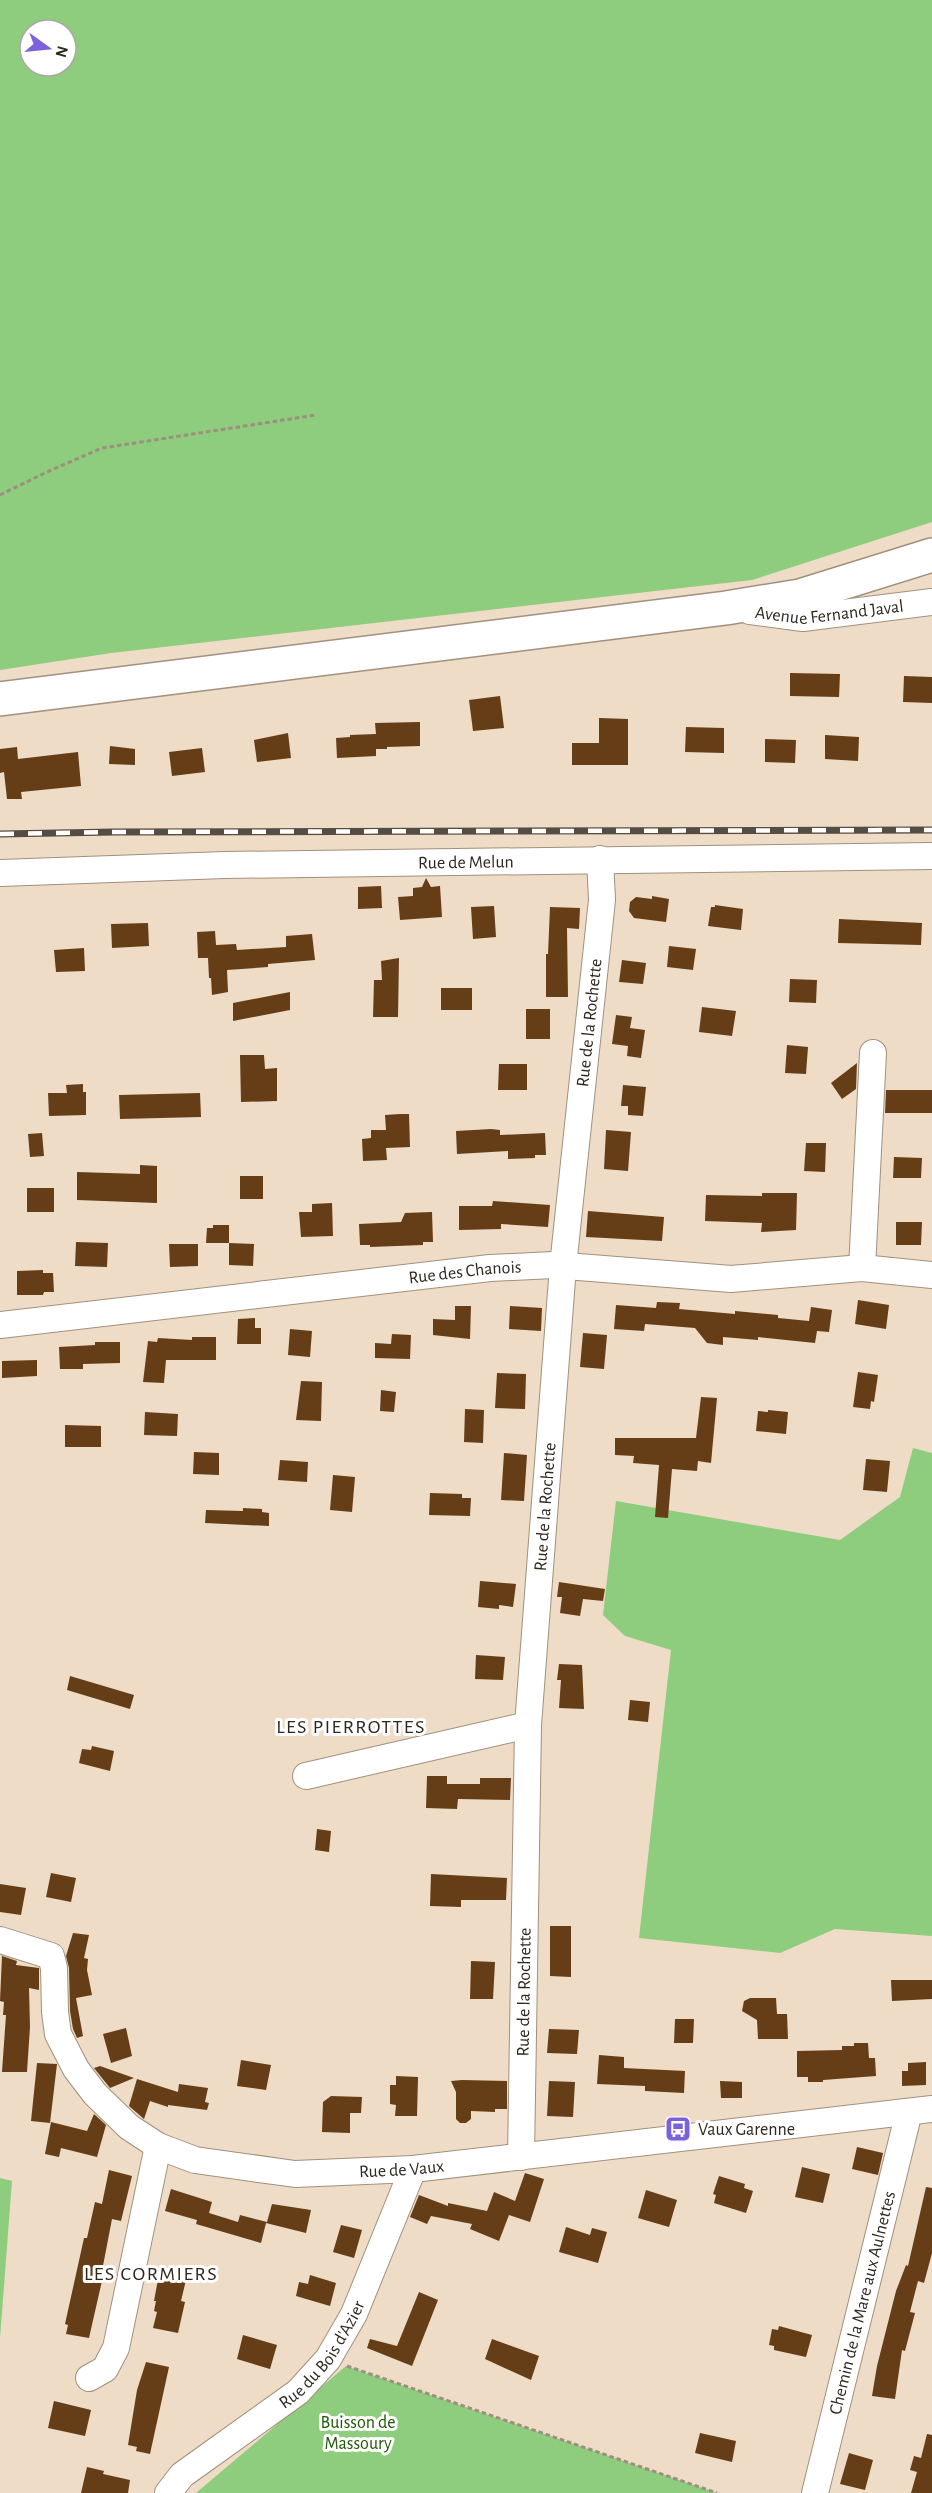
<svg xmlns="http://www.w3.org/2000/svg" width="932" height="2493" font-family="'Alegreya Sans',sans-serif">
<rect width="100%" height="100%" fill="#eedcc7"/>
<path fill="#8ecc7e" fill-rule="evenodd" d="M0 0H932V522L752 580 111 653 0 670ZM30 30H66V66H30Z
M913 1448 932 1453V1936L835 1929 780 1953 639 1938 671 1650 625 1636 603 1615 616 1501 840 1540 900 1497Z
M0 2178 12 2181 0 2338Z
M346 2366 717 2493H196Z"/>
<path fill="#653d17" d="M790 673 840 674 839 697 790 696Z
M904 676 932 677V703L903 702Z
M500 696 504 728 473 731 469 700Z
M599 718 628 719V765H572V743H599Z
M420 722V746L387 747V749H376V756L337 758 336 738 350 737V735L376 734 375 723Z
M686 727 724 728V753L685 752Z
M288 733 291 758 257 762 254 740Z
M825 735 859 737 858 761 825 759Z
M765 739 796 740 795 763 765 762Z
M110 746 135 749V765L109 764Z
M17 747 18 759 78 752 81 786 21 792 22 799H7L4 772 0 773V749Z
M202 748 205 772 172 776 169 752Z
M426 878 431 887 440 886 442 917 400 920 398 897 413 896V888L422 887Z
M381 886 382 908 358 909V887Z
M652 896 669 899 666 922 634 918 629 911 630 902 636 897 652 899Z
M715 905 743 909 741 930 708 926 711 907H715Z
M494 906 496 937 473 939 471 907Z
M550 907 580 908 579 929 567 928 568 997H546V954H548Z
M839 919 922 923 921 945 838 943Z
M148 923 149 946 112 948 111 924Z
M215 931 216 945 236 944 237 950 286 947V936L312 934 315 960 268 964V967L227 970 228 992 212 995 211 978H209L208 958H198L197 932Z
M669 946 696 949 693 970 667 967Z
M84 948 85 971 56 972 54 950Z
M399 958 398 1017H373L374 980H382L381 961Z
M622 960 646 963 643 984 619 982Z
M790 979 817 980 816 1003 789 1002Z
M441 988H472V1010H441Z
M290 992V1010L233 1021V1003Z
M702 1007 736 1011 732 1036 699 1032Z
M526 1009H550V1039H526Z
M616 1015 632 1017 630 1028 645 1030 641 1058 627 1056 628 1046 612 1044Z
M787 1045 808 1047 806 1074 785 1073Z
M240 1055H264L265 1069 277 1068V1101L241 1102Z
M857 1063 856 1089 842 1099 831 1083Z
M499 1064H527V1090H498Z
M83 1084V1092H86V1115L49 1116 48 1093H67L66 1085Z
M623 1085 646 1087 643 1116 628 1115V1106H621Z
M886 1090H932V1113H885Z
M200 1093 201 1117 120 1119 119 1095Z
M400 1114H409L410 1147 386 1148 387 1160 363 1161 362 1139 371 1138V1130H386L385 1115Z
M491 1129 500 1130V1135L545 1133 546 1155H535V1158L508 1159V1151L457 1154 456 1131Z
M606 1130 631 1132 628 1171 604 1169Z
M42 1133 44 1156 30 1157 28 1134Z
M806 1143H826L825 1172 804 1171Z
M894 1157 922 1158 921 1178H893Z
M140 1165 157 1166V1203L77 1200V1172L140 1174Z
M240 1176H263V1199H240Z
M27 1188H54V1212H27Z
M762 1193H797L796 1230 761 1232 762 1223 705 1221 706 1195 762 1196Z
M493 1201 550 1205 548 1227 501 1224V1229L459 1230V1206H492Z
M332 1203 333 1236 301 1237 299 1212H312V1204Z
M588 1211 664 1217 662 1241 586 1237Z
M432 1212 433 1242H423V1245L370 1247V1245H360L359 1224 401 1222 405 1213Z
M896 1222H922L921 1245H896Z
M213 1225H229V1243H206L207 1228H213Z
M76 1242 108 1243 107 1267 75 1266Z
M229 1243 254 1244 253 1266 229 1265Z
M169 1244H198V1266L170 1267Z
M43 1270V1273H53L54 1292H44L43 1295H17V1271Z
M858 1300 889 1305 886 1329 855 1324Z
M657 1302 680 1303 679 1309 735 1314V1311L778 1315V1318L809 1321 811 1307 832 1310 829 1332 817 1331 815 1343 758 1337V1340L723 1337V1345L707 1343 695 1328 645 1324 644 1331 614 1329 616 1305 656 1308Z
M455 1306H471L470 1339 433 1335V1319L455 1320Z
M510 1306 542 1308 541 1331 509 1329Z
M255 1318V1328H261V1344H237L238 1319Z
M290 1329 312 1331 310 1357 288 1355Z
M583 1333 607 1335 604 1369 580 1367Z
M392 1334 411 1335 410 1359 375 1358V1343L391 1344Z
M192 1337H216V1360H166L164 1383 143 1382 148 1341 157 1342 158 1338 192 1340Z
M95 1342H120V1363L83 1364V1369H60L59 1347 95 1345Z
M37 1360V1376L2 1378V1361Z
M858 1372 878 1375 874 1402 871 1401 870 1409 853 1407Z
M497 1373 526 1374 525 1409 495 1408Z
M301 1381 322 1382 321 1421 296 1420Z
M381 1390 396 1392 394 1412 380 1411Z
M701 1397 717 1398 711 1463 698 1461 697 1471 672 1469 668 1518 655 1517 659 1465 633 1463 634 1456 615 1455V1438H696Z
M465 1409 484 1410 483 1443 464 1442Z
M768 1410 788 1412 786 1434 756 1431 758 1411 768 1412Z
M145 1412 178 1414 177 1436 144 1435Z
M65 1425 101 1426V1447H65Z
M194 1452 219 1453V1475L193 1474Z
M504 1453 527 1455 524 1501 501 1500Z
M866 1459 890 1461 887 1492 863 1490Z
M280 1460 308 1462 307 1482 278 1480Z
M333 1475 355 1477 352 1512 330 1510Z
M430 1493 462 1494V1498H471L470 1516 429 1515Z
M243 1508 262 1509V1512L269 1513V1526L205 1523 206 1510 243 1511Z
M480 1581 516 1584 513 1607 499 1605V1609L478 1607Z
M559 1582 605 1589 603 1601 583 1599 580 1616 560 1613 562 1597H557Z
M476 1655 505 1657 503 1680 475 1679Z
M559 1664 582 1665 584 1709 559 1708 561 1680H557Z
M70 1676 134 1695 130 1709 67 1690Z
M630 1700 650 1702 648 1722 628 1720Z
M92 1746 114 1751 110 1771 79 1763 82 1749 91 1750Z
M427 1776H447V1784H480V1778H511L510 1800 458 1799 457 1809 426 1808Z
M317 1829 331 1831 329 1852 315 1850Z
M51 1873 76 1878 71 1902 46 1897Z
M431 1874 507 1878 506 1900H461V1907L430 1906Z
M0 1884 26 1888 21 1915 0 1912Z
M550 1926H571V1977L550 1976Z
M73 1933 89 1935 84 1958 88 1959 87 1970 92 1995 76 1998 83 2036 77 2038 73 2029 70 2011 69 1968 66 1956Z
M2 1956 17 1961 16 1965 39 1968V1990L29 1988 30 2027 27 2072H2L6 2015H3L4 2002 0 2001Z
M471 1961 495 1962 493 1999H470Z
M891 1980H932V1999L892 2001Z
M750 1998H776L777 2014H787L788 2039H758L757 2020 742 2011 744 2001Z
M675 2019H694L693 2043H674Z
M126 2028 132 2056 111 2063 103 2034Z
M549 2029 579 2030 577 2054 547 2053Z
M854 2043H868L869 2058H875L876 2076 823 2080V2082H808V2077H797V2051L842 2050V2046H854Z
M599 2055 624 2057V2068L685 2071 684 2093 645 2091V2086L597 2084Z
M241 2060 271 2065 266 2090 237 2086Z
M926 2062V2085L902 2086V2071H908V2063Z
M37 2063 57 2064 50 2123 31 2121Z
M100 2066 134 2078 110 2088 94 2068Z
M396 2076 418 2077 417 2116H395L396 2105 390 2104V2085H396Z
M137 2079 178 2092 179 2084 208 2088 205 2102 209 2103 207 2110 168 2105V2107L150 2101 144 2119 129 2106Z
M462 2080 507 2081V2109H495V2112L471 2111V2119L466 2123H460L456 2119V2092L451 2081Z
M549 2081 575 2082 573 2117 547 2116Z
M720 2081 742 2082V2098H721Z
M331 2096 362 2097 361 2113H350V2133L322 2132 323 2102Z
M94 2114 106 2125 97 2157 61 2148 59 2157 45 2154 51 2122 87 2131Z
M857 2147 883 2153 878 2175 852 2169Z
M802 2167 830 2174 823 2203 795 2197Z
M109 2170 132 2176 121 2221 112 2219 102 2271 104 2272 89 2338 66 2334 68 2325 65 2324 84 2238H87L95 2202 102 2204Z
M525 2173 544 2179 530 2222 509 2215 499 2241 470 2229 472 2224 431 2216 427 2224 410 2217 419 2195 448 2206V2203L487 2211 494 2192 515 2201Z
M719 2176 745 2184 744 2188 753 2191 746 2213 714 2203 716 2195 713 2194Z
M926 2187 932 2188V2253L924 2283 918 2281 910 2312 915 2313 905 2351 902 2350 895 2399 872 2396 877 2366 896 2291 906 2265 908 2266Z
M171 2189 212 2202 209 2213 238 2222 240 2215 267 2222 272 2204 311 2210 306 2233 266 2223 261 2243 196 2224 197 2220 165 2211Z
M646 2190 677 2200 669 2227 638 2218Z
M341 2225 362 2230 354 2258 333 2252Z
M566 2227 590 2235 592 2228 607 2232 598 2263 559 2252Z
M159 2274 186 2280 181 2301 185 2302 178 2333 153 2328 157 2312 154 2311 156 2301H154Z
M310 2275 336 2283 330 2306 296 2296 299 2282 308 2284Z
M419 2292 438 2300 412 2366 367 2348 370 2339 397 2346Z
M779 2326 812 2335 806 2357 774 2350V2346L769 2345 772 2329 778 2330Z
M243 2335 277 2345 270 2369 237 2359Z
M492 2339 539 2356 531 2380 485 2359Z
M146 2362 169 2367 150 2454 136 2451 137 2447 128 2445 137 2390Z
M54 2401 91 2410 85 2436 48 2428Z
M700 2433 736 2441 732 2462 695 2453Z
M927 2434 932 2435V2493H911L917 2472 910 2470 914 2456 921 2458Z
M849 2453 873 2460 865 2490 840 2484Z
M87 2467 104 2471 103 2474 130 2480 128 2493H81Z"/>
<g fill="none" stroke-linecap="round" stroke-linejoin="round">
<g stroke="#a0907d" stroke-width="28">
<g id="minor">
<path id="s1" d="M750 611 803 618 932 602"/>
<path id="s2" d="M0 873 225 865 932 856"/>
<path d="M862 1268 873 1053"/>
<path id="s3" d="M0 1325 490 1268 553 1265 731 1279 862 1268 932 1275"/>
<path d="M306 1776 528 1725"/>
<path id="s4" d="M0 1940 51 1956 54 1968 55 2012 58 2034 76 2069 95 2094 129 2127 158 2146 195 2160 295 2174 413 2169 932 2109"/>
<path id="s5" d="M521 2157 528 1725 563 1266 602 900 600 859"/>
<path d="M89 2378 105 2369 116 2348 158 2146"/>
<path id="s6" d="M168 2493 182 2475 298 2392 328 2359 354 2314 413 2169"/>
<path id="s7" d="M815 2493 907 2120 906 2112"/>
</g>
</g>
<g stroke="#a0907d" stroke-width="36">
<path id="major" d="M0 699 726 608 800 596 932 555"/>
</g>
<path stroke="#9c8f80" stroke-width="3" stroke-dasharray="4.5 3" stroke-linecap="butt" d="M0 495 49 471 102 448 316 415
M347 2366 717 2493"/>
<use href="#minor" stroke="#fff" stroke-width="26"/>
<use href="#major" stroke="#fff" stroke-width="33"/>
<g stroke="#554c42" stroke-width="7">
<path id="rail" d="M0 834 114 832 932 830"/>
</g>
<use href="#rail" stroke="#fff" stroke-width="4.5" stroke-dasharray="14" stroke-linecap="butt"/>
</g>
<defs>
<g id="bus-square" transform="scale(1.35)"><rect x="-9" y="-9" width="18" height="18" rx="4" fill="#7c61dc" stroke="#fff"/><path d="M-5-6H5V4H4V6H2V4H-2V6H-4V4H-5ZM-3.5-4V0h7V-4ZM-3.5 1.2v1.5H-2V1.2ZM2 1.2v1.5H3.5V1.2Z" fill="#fff"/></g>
</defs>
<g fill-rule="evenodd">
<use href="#bus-square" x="678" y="2129"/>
</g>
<g text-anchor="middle" stroke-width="6" stroke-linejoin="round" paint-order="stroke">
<g font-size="18" fill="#2f2821" stroke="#fff">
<text dy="6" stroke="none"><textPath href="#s1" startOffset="80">Avenue Fernand Javal</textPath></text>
<text dy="6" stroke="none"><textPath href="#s2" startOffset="466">Rue de Melun</textPath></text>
<text dy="6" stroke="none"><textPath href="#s5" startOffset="1137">Rue de la Rochette</textPath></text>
<text dy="6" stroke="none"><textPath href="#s3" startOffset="468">Rue des Chanois</textPath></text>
<text dy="6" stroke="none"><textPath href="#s5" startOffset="651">Rue de la Rochette</textPath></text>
<text dy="6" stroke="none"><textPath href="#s5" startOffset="165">Rue de la Rochette</textPath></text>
<text dy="6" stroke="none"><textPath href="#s4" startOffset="532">Rue de Vaux</textPath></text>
<text dy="6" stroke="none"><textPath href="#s7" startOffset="196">Chemin de la Mare aux Aulnettes</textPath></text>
<text dy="6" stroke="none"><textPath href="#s6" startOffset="210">Rue du Bois d'Azier</textPath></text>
</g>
<g font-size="18" fill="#2f2821" stroke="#fff" text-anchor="start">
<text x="698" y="2135">Vaux Garenne</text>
</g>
<g font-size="18" fill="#1d5904" stroke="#fff">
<text x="358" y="2428">Buisson de<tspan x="358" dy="21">Massoury</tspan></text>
</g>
<g font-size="20" letter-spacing="1.5" fill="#2f2821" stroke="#fff">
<text x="351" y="1733">LES PIERROTTES</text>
<text x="151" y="2280">LES CORMIERS</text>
</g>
</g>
<g transform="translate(48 48) rotate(105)"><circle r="28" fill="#ffffff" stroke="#aca9a6" stroke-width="1.5"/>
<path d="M0-4.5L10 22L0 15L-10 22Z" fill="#7c61dc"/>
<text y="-9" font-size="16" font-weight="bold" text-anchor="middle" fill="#2f2821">N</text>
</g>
</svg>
